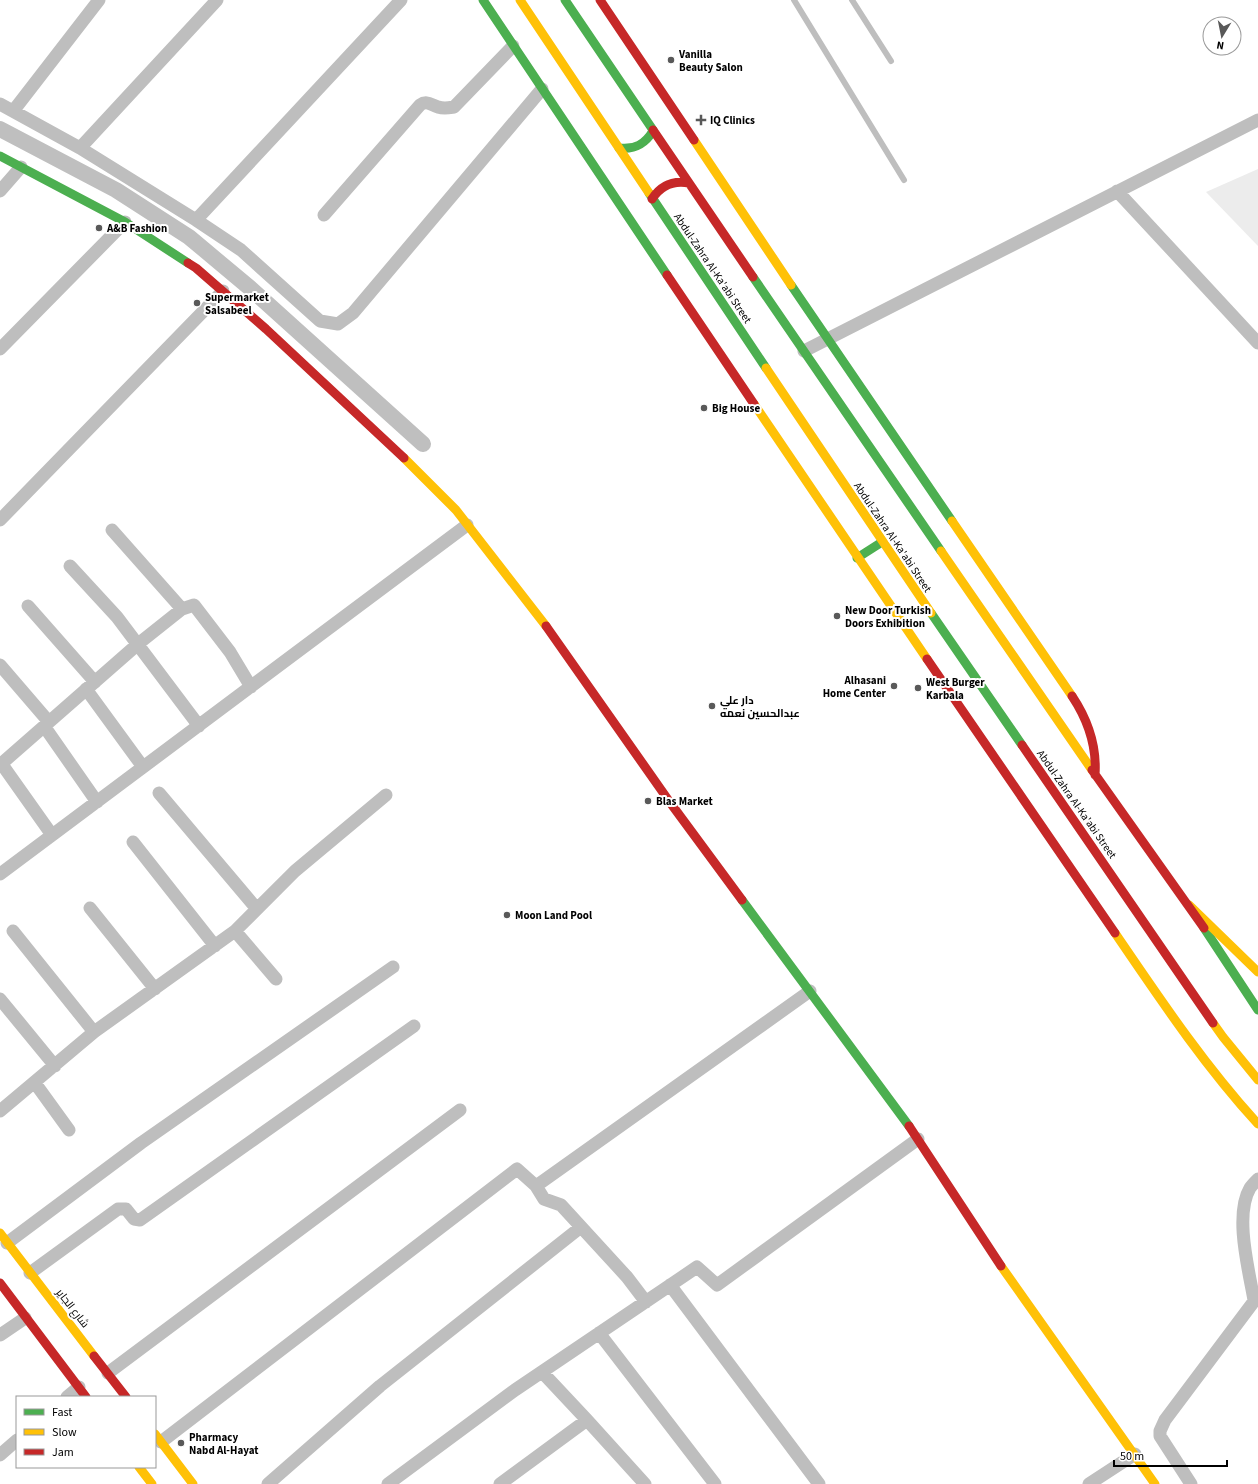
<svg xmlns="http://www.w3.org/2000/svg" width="1258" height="1484" font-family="'Source Sans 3',Cairo,sans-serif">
<rect width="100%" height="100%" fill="#fff"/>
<path fill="#ececec" d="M1258 169V246L1206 192Z"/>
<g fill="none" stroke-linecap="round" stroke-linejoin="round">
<path stroke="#bfbfbf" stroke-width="16" d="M0 129 116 190 189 237 250 288 423 444"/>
<path stroke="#bebebe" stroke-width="6" d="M794 0 904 180
M852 0 891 61"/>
<path stroke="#bebebe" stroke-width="13" d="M0 104 80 148 196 220 241 250 320 321 338 324 353 313 542 89
M14 110 99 0
M80 148 217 0
M0 191 21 167
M1117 191 1258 343
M324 215 420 105C427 100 431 105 438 107 444 109 448 108 454 107L513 46
M196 220 401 0
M0 349 125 222
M804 351 1258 120
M0 520 223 291
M112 530 182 609
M70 566 117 617 199 726
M28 606 95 682
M0 665 49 722
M86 689 143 767
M44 726 97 802
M1 763 52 835
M0 765 138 644 182 609 194 605 230 652 251 687
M159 793 257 909
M133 842 215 946
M0 874 467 525
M90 908 155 989
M13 931 94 1032
M235 931 295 871 386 795
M0 999 55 1066
M35 1083 69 1130
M0 1111 94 1032 235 931 276 979
M536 1186 810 991
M7 1243 141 1143 393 967
M30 1273 118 1209H126L134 1219 140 1220 414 1026
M670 1285 819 1484
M1254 1300C1249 1271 1234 1215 1250 1188 1252 1185 1255 1182 1258 1179
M599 1333 715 1484
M0 1335 25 1318
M542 1372 587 1420 645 1484
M108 1373 460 1110
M67 1397 79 1387
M161 1442 517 1169 536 1186 544 1199 561 1205 627 1277 646 1302
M0 1455 17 1440
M268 1484 380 1386 581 1227
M388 1484 515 1390 697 1267 717 1285 918 1139
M500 1484 587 1420
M1089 1484 1135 1454
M1191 1484 1160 1436V1431L1165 1420 1258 1296"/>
<path stroke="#4caf50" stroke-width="9" d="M483 0 667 275
M565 0 653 130
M619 148C635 150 645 144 653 131
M0 156 125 222 188 263
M649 193 766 368
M753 277 941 551
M791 285 952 521
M857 558 882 542
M931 613 1022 745
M742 900 909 1126
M1204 928 1258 1010"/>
<path stroke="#ffc107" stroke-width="9" d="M520 0 649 193
M694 140 791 285
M766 368 931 613
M754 404 927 659
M404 458 456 510 546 626
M952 521 1072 696
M941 551 1092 770
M1189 905 1258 972
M1115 933C1160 999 1204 1065 1258 1124
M1213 1023 1223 1037 1258 1080
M0 1233 94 1356
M1001 1266 1155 1484
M155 1434 193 1484
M139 1467 152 1484"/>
<path stroke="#c62828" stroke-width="9" d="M600 0 694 140
M653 130 753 277
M652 199C661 185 673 180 689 183
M188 263 196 268 266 329 404 458
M667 275 754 404
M546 626 669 801 742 900
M927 659 1115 933
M1072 696C1088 720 1097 746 1095 775
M1022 745 1213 1023
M1092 770 1204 928
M909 1126 1001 1266
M0 1283 86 1397
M94 1356 126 1397"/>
</g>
<g fill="#595959" stroke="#fff" stroke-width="1.5">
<circle cx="671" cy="60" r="4"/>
<path d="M699 114h4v4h4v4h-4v4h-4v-4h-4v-4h4z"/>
<circle cx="99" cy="228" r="4"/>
<circle cx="197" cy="303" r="4"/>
<circle cx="704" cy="408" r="4"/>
<circle cx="837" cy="616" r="4"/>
<circle cx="894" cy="686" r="4"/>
<circle cx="918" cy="688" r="4"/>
<circle cx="712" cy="706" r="4"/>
<circle cx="648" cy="801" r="4"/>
<circle cx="507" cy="915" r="4"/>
<circle cx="181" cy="1443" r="4"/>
</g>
<g text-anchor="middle" stroke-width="4" stroke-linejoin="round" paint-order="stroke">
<g font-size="11" font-weight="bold" fill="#000" stroke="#fff" text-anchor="start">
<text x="679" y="58">Vanilla<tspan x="679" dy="13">Beauty Salon</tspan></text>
<text x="710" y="124">IQ Clinics</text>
<text x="107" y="232">A&amp;B Fashion</text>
<text x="205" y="301">Supermarket<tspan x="205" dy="13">Salsabeel</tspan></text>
<text x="712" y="412">Big House</text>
<text x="845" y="614">New Door Turkish<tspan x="845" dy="13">Doors Exhibition</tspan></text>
<text x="886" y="684" text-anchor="end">Alhasani<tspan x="886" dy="13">Home Center</tspan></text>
<text x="926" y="686">West Burger<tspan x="926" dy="13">Karbala</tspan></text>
<text x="720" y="704">دار علي<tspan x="720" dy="13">عبدالحسين نعمه</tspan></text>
<text x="656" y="805">Blas Market</text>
<text x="515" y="919">Moon Land Pool</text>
<text x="189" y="1441">Pharmacy<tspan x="189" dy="13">Nabd Al-Hayat</tspan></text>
</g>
<g font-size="11" fill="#000" stroke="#fff">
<text transform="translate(713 268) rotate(56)" y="4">Abdul-Zahra Al-Ka'abi Street</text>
<text transform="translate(893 537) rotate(56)" y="4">Abdul-Zahra Al-Ka'abi Street</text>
<text transform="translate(1077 804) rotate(55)" y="4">Abdul-Zahra Al-Ka'abi Street</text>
<text transform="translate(73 1308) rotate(52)" y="4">شارع الجاير</text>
</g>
</g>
<rect x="16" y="1396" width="140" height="72" fill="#ffffff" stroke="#999999"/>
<rect x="24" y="1409" width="20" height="6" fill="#4caf50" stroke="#999999"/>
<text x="52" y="1416" font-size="12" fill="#000000">Fast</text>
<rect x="24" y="1429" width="20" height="6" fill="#ffc107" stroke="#999999"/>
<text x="52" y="1436" font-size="12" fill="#000000">Slow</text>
<rect x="24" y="1449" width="20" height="6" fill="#c62828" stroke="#999999"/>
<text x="52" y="1456" font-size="12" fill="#000000">Jam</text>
<g transform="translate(1222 36) rotate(190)"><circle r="19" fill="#ffffff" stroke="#999999"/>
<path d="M0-3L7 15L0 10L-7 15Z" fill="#595959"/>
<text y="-6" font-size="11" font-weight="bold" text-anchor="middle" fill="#000000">N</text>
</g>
<path d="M1114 1460v6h113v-6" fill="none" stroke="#000000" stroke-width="2"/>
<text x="1120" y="1460" font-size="12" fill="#000000" stroke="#ffffff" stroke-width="3" paint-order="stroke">50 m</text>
</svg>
